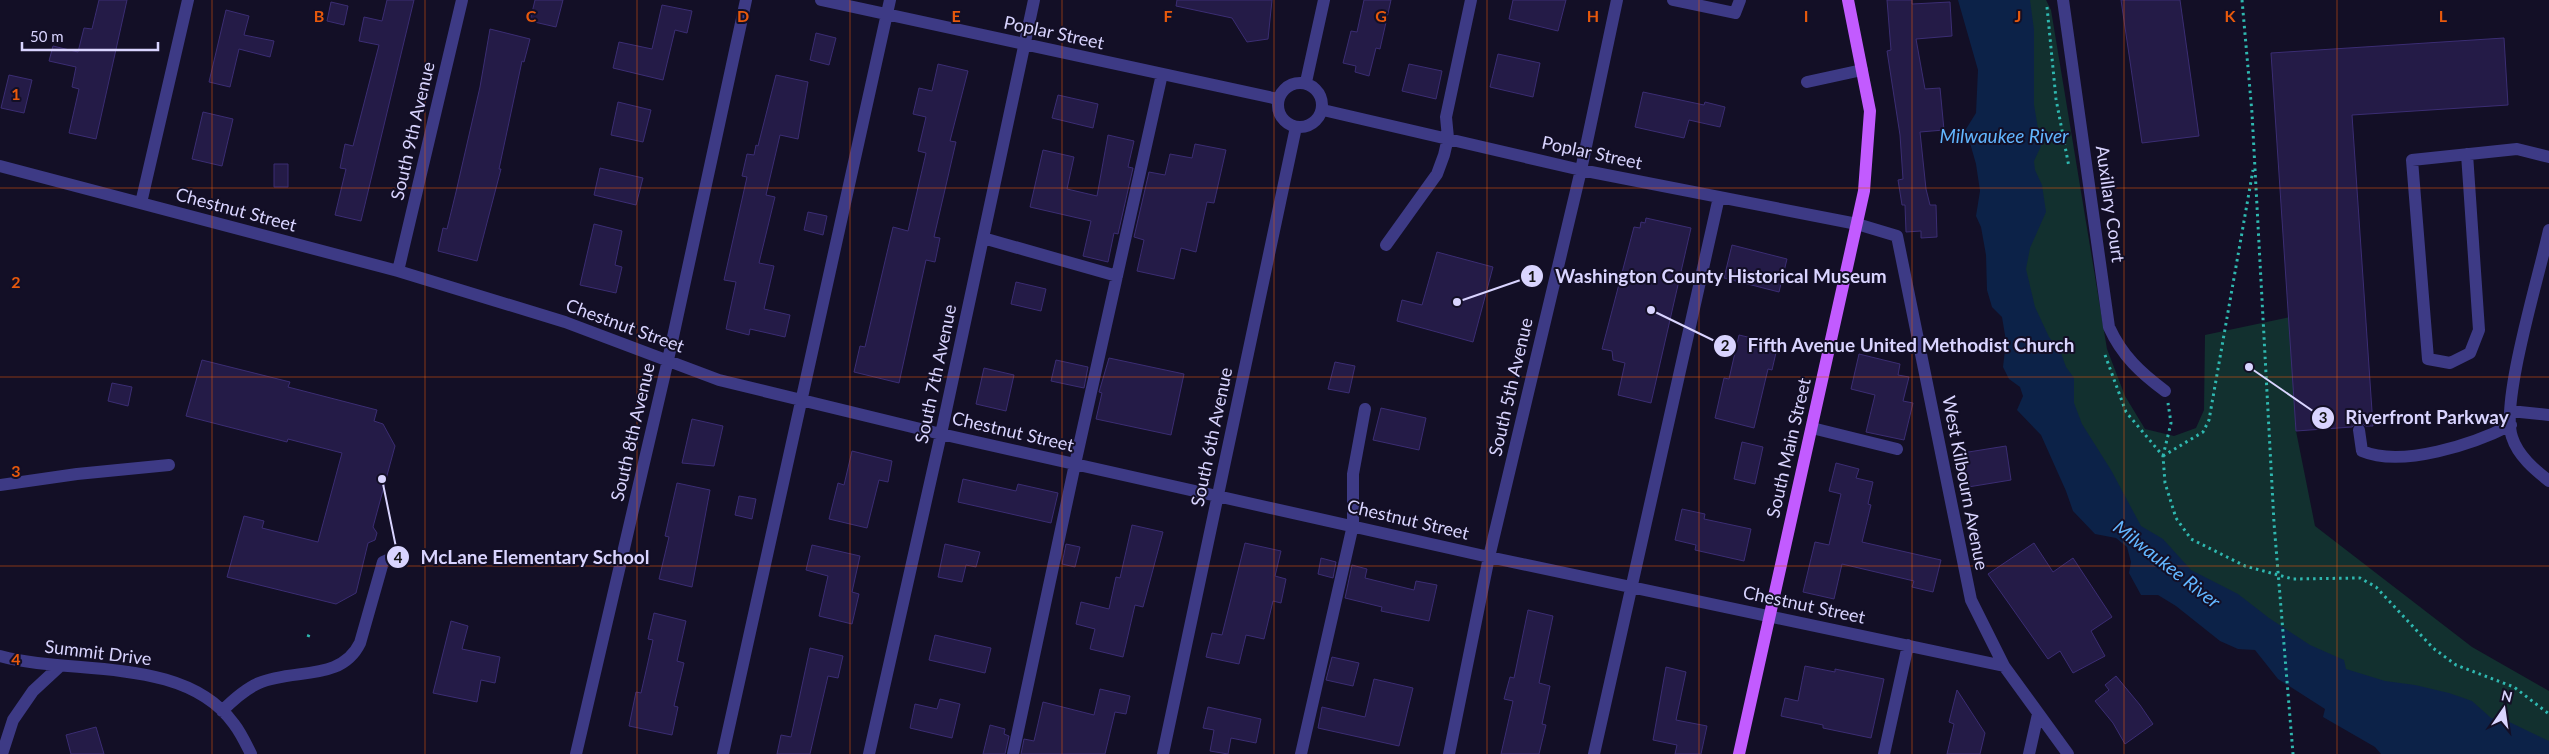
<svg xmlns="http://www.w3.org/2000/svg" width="2549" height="754" font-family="Lato,sans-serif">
<rect width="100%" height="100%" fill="#130f26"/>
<path fill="#12302f" d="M2023 0H2046L2051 10 2107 349 2125 396 2145 429 2174 436 2196 428 2204 410 2205 335 2290 317 2296 431 2315 526 2472 647 2549 691V754L2357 677 2180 565 2135 523 2091 449 2035 323 2021 273 2030 165Z"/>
<path fill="#0c2248" d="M1958 0H2030L2034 30V105L2041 146 2034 161 2035 170 2042 185 2046 212 2030 248 2026 269 2035 307 2049 337 2061 353 2066 367 2074 378V403L2082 424 2111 470 2141 526 2163 539 2191 570 2238 594 2269 618 2310 645 2344 660 2346 669 2385 681 2415 685 2449 693 2472 701 2491 718H2501L2549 741V754H2381L2375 747 2323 717 2325 709 2278 679 2255 650 2238 649 2220 641 2176 606 2158 595H2141L2129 573 2131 562 2127 547 2116 538 2095 534 2073 511 2066 491 2041 435 2017 410 2023 396 2020 387 2009 379 2003 367 2006 341 2002 317 1992 307 1987 290 1986 255 1981 227 1976 216 1980 191 1976 164 1966 129 1976 113 1978 70Z"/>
<path fill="#241b47" stroke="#3b2d73" d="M99 0H127L96 139 69 133 79 89 72 87 76 67 49 61 53 46 78 52 84 28 92 29Z
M387 0H414L361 221 335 215 346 169 340 168 345 144 353 146 379 45 359 41 364 17 382 21Z
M535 0H563L556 27 530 21Z
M1177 0H1272L1268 39 1247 42 1232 18 1176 6Z
M1364 0H1391L1380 49 1376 48 1369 76 1355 72 1356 66 1343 63 1351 31 1357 32Z
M1513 0H1566L1558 31 1509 19Z
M1887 0H1912V4L1950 2 1952 36 1916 39 1925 89 1940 88 1944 130 1920 132 1926 189 1930 205H1936L1937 237 1921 238V231L1906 232 1905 205H1902L1898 180 1903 179 1900 135 1887 51 1891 50Z
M2121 0H2180L2199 136 2142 143Z
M331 2 348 6 344 25 327 21Z
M662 5 692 11 687 33 675 30 663 80 613 68 619 42 652 49Z
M226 10 249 16 244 35 274 41 270 57 239 49 230 87 209 82Z
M490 29 530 39 524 62 522 61 499 169H501L477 261 438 251 443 228 447 229 456 192 480 87Z
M816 33 836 38 829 65 810 60Z
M2504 38 2508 105 2352 115 2373 426H2366L2358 422 2352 427 2296 431 2271 53Z
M1498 54 1540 63 1533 97 1490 87Z
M938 64 968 71 950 141 956 142 934 237 940 238 935 262 926 260 899 383 854 372 860 346 865 347 893 227 908 231 926 153 918 151 926 117 913 114 919 88 932 91Z
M1409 64 1442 71 1436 99 1402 91Z
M9 75 32 80 24 113 1 108Z
M776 75 808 82 798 139 780 135 766 195 775 197 759 263 774 266 764 309 790 315 785 337 750 329 749 335 726 329 736 282 724 280 747 177 742 176 747 154 754 155 756 145 758 146Z
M1643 92 1704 105 1705 102 1725 107 1720 127 1689 120 1684 138 1635 127Z
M1058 95 1098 104 1093 128 1052 118Z
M618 102 651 110 643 142 611 135Z
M203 112 233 119 222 166 192 159Z
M1108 135 1134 141 1128 167 1133 168 1118 234 1114 233 1108 262 1083 256 1091 221 1030 207 1043 150 1074 157 1067 189 1097 196Z
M1195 144 1226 150 1214 203 1207 202 1196 252 1181 248 1174 279 1137 271 1144 240 1134 237 1149 172 1165 175 1170 154 1192 158Z
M274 164H288V187H274Z
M600 168 643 178 636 205 594 195Z
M808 212 827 216 823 235 804 230Z
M1646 218 1691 228 1651 403 1618 395 1625 363 1613 360 1612 351 1602 349 1634 227 1640 228 1641 222 1645 223Z
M594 224 622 231 615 265 622 267 616 293 580 285Z
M1732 245 1787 259 1779 292 1724 278Z
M1437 252 1493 267 1473 342 1397 321 1402 300 1422 305Z
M1016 282 1046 289 1041 311 1011 304Z
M1739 335 1778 344 1772 370 1768 369 1754 428 1715 418 1724 378 1729 379Z
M1859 354 1900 364 1898 375 1909 377 1903 401 1913 403 1904 440 1866 432 1875 395 1851 389Z
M1109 358 1184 374 1171 435 1096 419 1102 393 1099 392Z
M202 360 290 382 288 387 377 410 374 421 383 424 395 446 373 527 377 533 375 540 368 543 356 593 336 604 227 577 244 516 264 521 262 528 318 542 342 453 288 439 287 442 186 416Z
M1056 360 1088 367 1084 388 1051 381Z
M1335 362 1355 366 1349 393 1328 389Z
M984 368 1014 375 1006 411 976 404Z
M112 383 132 387 128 406 108 401Z
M1381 408 1426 418 1419 450 1373 440Z
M692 419 723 426 714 466 682 463Z
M1742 442 1763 447 1755 484 1734 479Z
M2006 446 2011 480 1962 488 1956 454Z
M852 451 892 461 888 482 879 480 867 528 829 519 838 483 844 485Z
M1836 463 1859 469 1856 478 1873 482 1868 504 1871 505 1862 542 1941 560 1933 592 1912 587 1914 581 1842 564 1834 599 1803 592 1815 542 1829 545 1841 494 1829 491Z
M963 479 1016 491 1018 484 1058 493 1051 523 958 502Z
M677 483 710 490 692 587 659 579 669 537 665 536Z
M739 496 756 499 752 519 735 515Z
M1682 509 1705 514 1704 519 1751 529 1744 561 1695 550 1696 545 1675 540Z
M1132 525 1163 532 1143 607 1135 605 1123 657 1090 649 1095 629 1076 624 1081 602 1109 609 1116 577 1120 578Z
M1245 543 1281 551 1275 576 1286 579 1281 603 1273 601 1264 639 1246 635 1239 664 1206 657 1212 633 1222 635Z
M2034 543 2053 572 2073 558 2112 617 2091 631 2105 656 2073 673 2060 651 2048 659 1988 574Z
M945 544 980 552 976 567 966 565 962 582 938 577Z
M1066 544 1080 547 1075 567 1062 564Z
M812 545 860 556 852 592 859 594 852 624 819 616 828 576 806 570Z
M1321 558 1336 562 1333 578 1318 574Z
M1352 565 1367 569 1365 578 1414 590 1416 581 1437 585 1429 621 1381 611 1382 607 1345 598Z
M1528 610 1553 616 1539 683 1550 686 1542 724 1546 725 1539 754H1501L1513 701 1504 699 1510 677 1514 678Z
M654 613 686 621 677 661 684 663 674 706 678 707 672 735 629 726 636 692 641 693 653 640 648 639Z
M451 621 468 626 462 649 500 657 495 683 481 680 477 702 433 693Z
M935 635 991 648 985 673 929 660Z
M810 648 843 656 838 678 828 676 810 754H777L781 735 791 737Z
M1332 657 1359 663 1353 686 1326 680Z
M1805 666 1835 672V669L1884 679 1871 738 1823 728V725L1781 716 1785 698 1798 701Z
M1666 667 1686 672 1676 720 1707 726 1701 754H1675L1677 745 1653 740Z
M2116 676 2140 705 2153 724 2125 744 2113 723 2095 701 2109 690 2105 685Z
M1374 679 1413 688 1399 746 1318 728 1322 707 1365 717Z
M1100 689 1130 696 1126 714 1115 712 1105 754H1021L1024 739 1034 741 1043 702 1094 715Z
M1957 690 1985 733 1980 754H1947L1954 724 1949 722Z
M940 699 960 704 952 738 910 728 915 704 937 709Z
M1208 707 1261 719 1256 743 1231 738 1228 754 1210 751 1214 730 1203 728Z
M990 725 1005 729 1004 734 1009 736 1005 754H983Z
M96 727 104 754H71L66 735Z"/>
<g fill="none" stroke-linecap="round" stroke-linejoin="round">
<path stroke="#2fb8b0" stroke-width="3" stroke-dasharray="2.5 4" stroke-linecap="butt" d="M2242 0 2252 113 2274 523 2293 754
M2047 7 2056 99 2069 167
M2105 355 2126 412 2163 456 2165 483 2176 518 2191 539 2245 566 2293 579 2360 578 2376 587 2433 648 2456 665 2514 687 2549 714
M2163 456 2203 432 2209 420 2253 170
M2163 456 2171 423 2168 403
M308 637 310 632"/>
<path stroke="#3d3a85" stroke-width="12" d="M821 0 1278 99
M1673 0 1735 13 1740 0
M2063 0 2109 327C2122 356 2141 373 2165 391
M1306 82 1324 0
M1807 82 1862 70
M1278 105a22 22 0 1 1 44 0a22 22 0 1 1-44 0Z
M1323 110 1581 170 1857 224 1897 236 1971 600 2004 666 2068 754
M2467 154 2479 330 2470 353 2450 363 2428 359 2412 160 2517 149 2549 157
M0 166 398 271 565 322 719 380 941 434 1489 557 2004 666
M141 203 188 0
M2549 230C2540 273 2500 402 2512 437 2518 456 2535 470 2549 481
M983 238 1117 276
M1386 245 1437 174 1444 155 1448 138 1446 117 1471 0
M398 271 462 0
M2510 411 2549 415
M1812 428 1897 449
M2359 430 2362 451C2402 468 2474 444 2511 425
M0 485 77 474 169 465
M0 656C73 676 184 655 234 724 241 733 246 744 251 754
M222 711C233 700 245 689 259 683 294 668 341 682 360 643L383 562 401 554
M2 754 13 720 33 691 60 666
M576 754 668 360 746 0
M723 754 890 0
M869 754 941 434 1034 0
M1013 754 1075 464 1162 74
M1163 754 1296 127
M1301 754 1353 525V474L1365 409
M1449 754 1489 557 1581 170 1617 0
M1594 754 1719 197
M1884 754 1908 645
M2029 754 2038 714"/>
<path stroke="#c25bff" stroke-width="12" d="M1739 754 1864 191 1870 111 1848 0"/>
</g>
<path fill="none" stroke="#e8590c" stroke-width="1" stroke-opacity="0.55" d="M212 0V754M425 0V754M637 0V754M850 0V754M1062 0V754M1274 0V754M1487 0V754M1699 0V754M1912 0V754M2124 0V754M2337 0V754M0 188H2549M0 377H2549M0 566H2549"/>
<g text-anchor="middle" stroke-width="4" stroke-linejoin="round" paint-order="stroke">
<g font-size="18" fill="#d9d4ff" stroke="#130f26">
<text transform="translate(1054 33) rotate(12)" y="6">Poplar Street</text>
<text transform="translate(413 131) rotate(-77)" y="6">South 9th Avenue</text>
<text transform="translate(1592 153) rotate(12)" y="6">Poplar Street</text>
<text transform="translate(2110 204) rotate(82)" y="6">Auxillary Court</text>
<text transform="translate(236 210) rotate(15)" y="6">Chestnut Street</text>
<text transform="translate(625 326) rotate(20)" y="6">Chestnut Street</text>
<text transform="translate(936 374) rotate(-78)" y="6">South 7th Avenue</text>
<text transform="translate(1511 387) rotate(-77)" y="6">South 5th Avenue</text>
<text transform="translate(633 432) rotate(-77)" y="6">South 8th Avenue</text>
<text transform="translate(1013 432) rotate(13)" y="6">Chestnut Street</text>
<text transform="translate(1212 437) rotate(-78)" y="6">South 6th Avenue</text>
<text transform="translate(1789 448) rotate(-77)" y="6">South Main Street</text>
<text transform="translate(1965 483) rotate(79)" y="6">West Kilbourn Avenue</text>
<text transform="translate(1408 520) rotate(13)" y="6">Chestnut Street</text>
<text transform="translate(1804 605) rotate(12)" y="6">Chestnut Street</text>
<text transform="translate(98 653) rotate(7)" y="6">Summit Drive</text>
</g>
<g font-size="19" font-style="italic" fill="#62b6ff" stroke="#130f26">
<text x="2004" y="143">Milwaukee River</text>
<text transform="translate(2167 564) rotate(38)" y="7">Milwaukee River</text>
</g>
</g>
<g font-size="16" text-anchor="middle" font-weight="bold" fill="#e8590c" stroke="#130f26" stroke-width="4" stroke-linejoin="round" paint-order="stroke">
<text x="319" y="22">B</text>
<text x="531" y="22">C</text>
<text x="743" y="22">D</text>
<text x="956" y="22">E</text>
<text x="1168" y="22">F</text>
<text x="1381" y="22">G</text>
<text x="1593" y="22">H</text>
<text x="1806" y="22">I</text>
<text x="2018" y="22">J</text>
<text x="2230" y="22">K</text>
<text x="2443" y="22">L</text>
<text x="16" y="100">1</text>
<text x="16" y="288">2</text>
<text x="16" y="477">3</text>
<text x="16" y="665">4</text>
</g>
<path fill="none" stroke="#d9d4ff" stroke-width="2" d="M1457 302L1532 276M1651 310L1725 346M2249 367L2323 418M382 479L398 557"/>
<g fill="#d9d4ff" stroke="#130f26" stroke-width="2">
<circle cx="1457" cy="302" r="5"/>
<circle cx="1651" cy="310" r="5"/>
<circle cx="2249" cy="367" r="5"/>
<circle cx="382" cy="479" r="5"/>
<circle cx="1532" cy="276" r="12"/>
<circle cx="1725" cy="346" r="12"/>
<circle cx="2323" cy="418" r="12"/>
<circle cx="398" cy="557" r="12"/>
</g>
<g font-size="15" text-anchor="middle" font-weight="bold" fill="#111">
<text x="1532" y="282">1</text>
<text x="1725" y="351">2</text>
<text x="2323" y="423">3</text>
<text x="398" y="563">4</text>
</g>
<g font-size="19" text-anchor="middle" font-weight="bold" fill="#d9d4ff" stroke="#130f26" stroke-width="4" stroke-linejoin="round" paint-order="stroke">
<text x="1721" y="283">Washington County Historical Museum</text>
<text x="1911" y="352">Fifth Avenue United Methodist Church</text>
<text x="2427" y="424">Riverfront Parkway</text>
<text x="535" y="564">McLane Elementary School</text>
</g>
<g transform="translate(2504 709) rotate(13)" stroke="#130f26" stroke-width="4" paint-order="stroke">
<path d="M0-4L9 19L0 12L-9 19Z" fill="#d9d4ff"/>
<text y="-8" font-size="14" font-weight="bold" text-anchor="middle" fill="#d9d4ff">N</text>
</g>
<path d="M22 42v8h136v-8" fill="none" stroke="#d9d4ff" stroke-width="2.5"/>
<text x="30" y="42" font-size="15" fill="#d9d4ff" stroke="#130f26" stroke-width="4" paint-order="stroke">50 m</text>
</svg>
